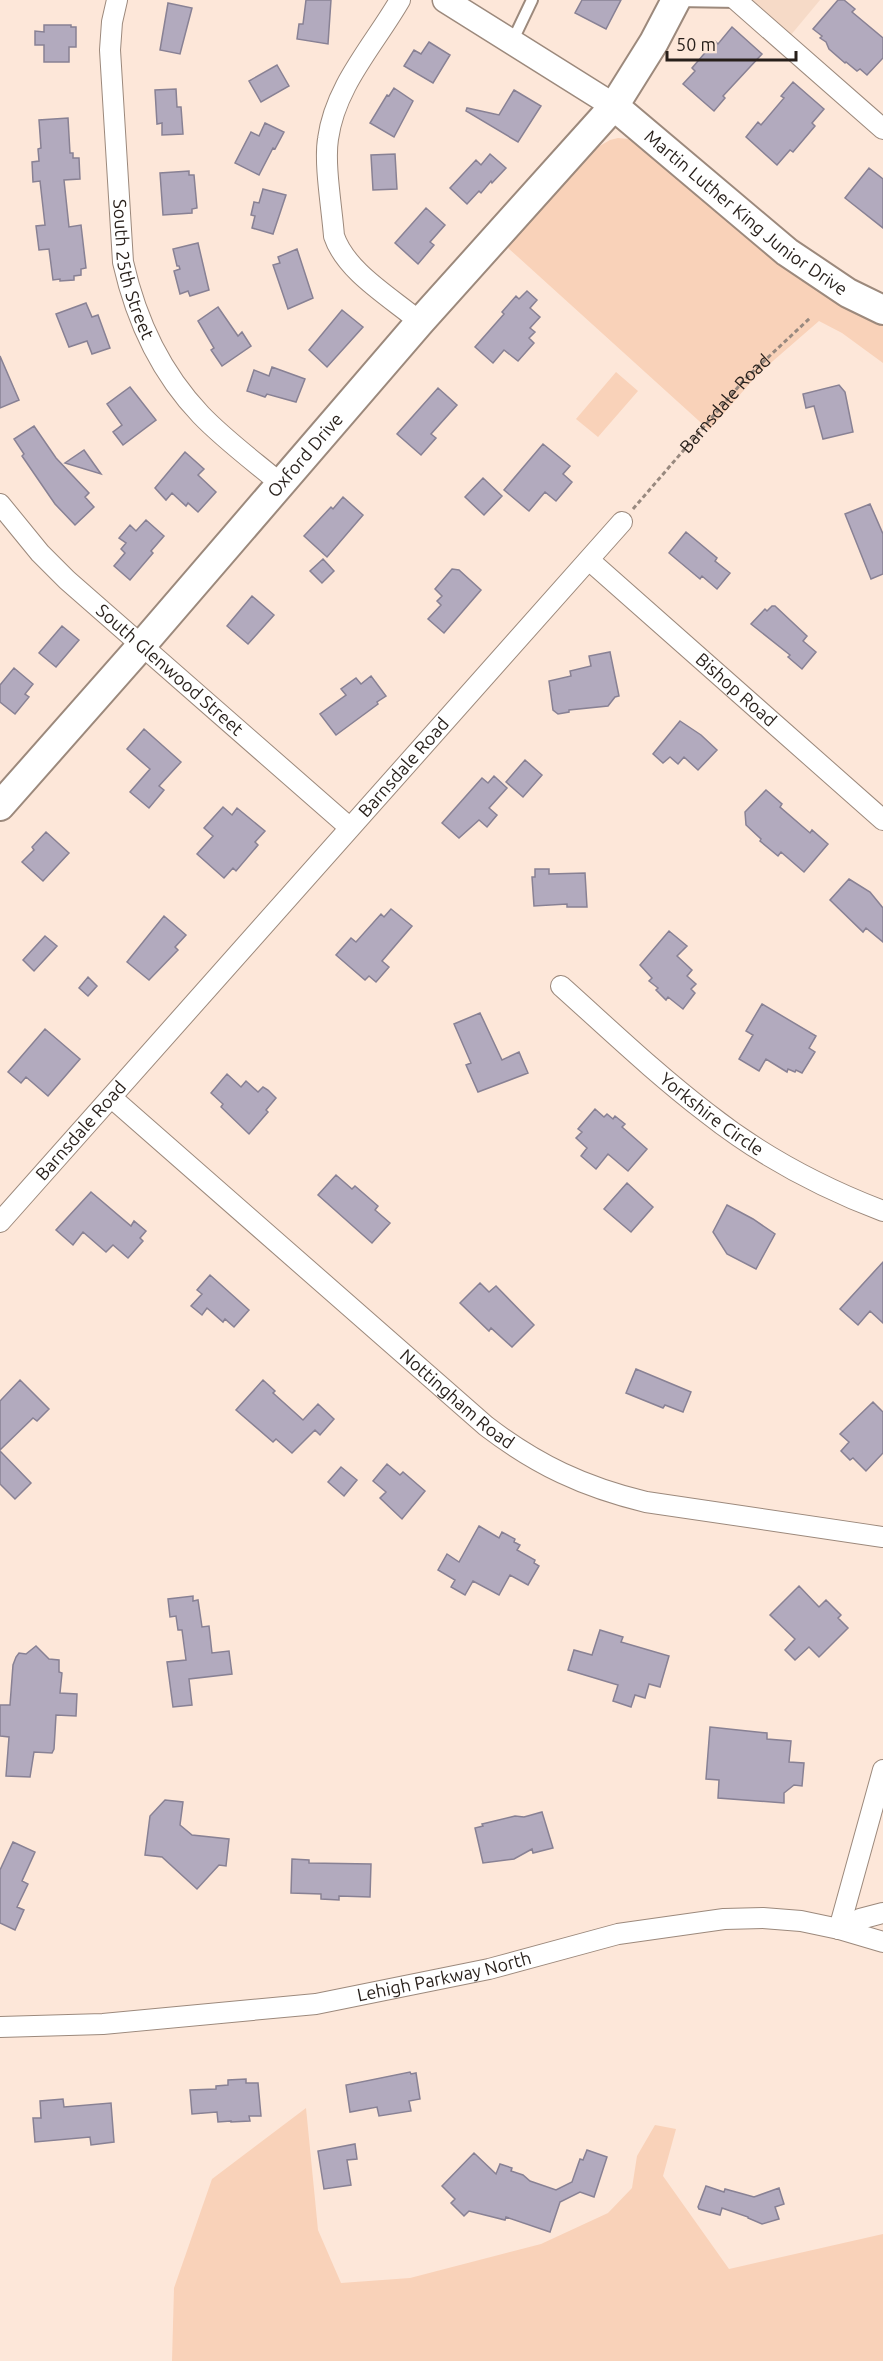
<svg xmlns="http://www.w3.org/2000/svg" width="883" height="2361" font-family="Ubuntu,sans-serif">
<rect width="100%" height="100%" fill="#fde7d9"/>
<path fill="#f6dac7" d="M747 0H820L790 36Z"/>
<path fill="#f9d2b9" d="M618 138 629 139 786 269 826 295 883 324V363L842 333 819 321 758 374 709 430 507 247 598 147 610 140Z
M616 372 638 391 598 437 576 419Z
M306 2108 318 2230 341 2283 410 2278 541 2244 608 2213 632 2188 637 2156 655 2125 676 2129 663 2176 729 2269 883 2234V2361H172L174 2288 212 2179Z"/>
<path fill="#b2aabe" stroke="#888194" stroke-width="1.5" d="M306 0H331L328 44 297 39 299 24H303Z
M582 0H621L606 29 575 13Z
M838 0H844L855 9 852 12 883 38V58L867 75 860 69 857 71 846 62 845 63 829 49 826 42 820 38 822 36 813 29Z
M168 3 192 8 180 54 160 50Z
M44 25H71V27H76V47H69V62H44V45H35V31L44 32Z
M732 27 762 54 723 96 725 98 714 111 683 84 695 71 692 68 715 41 718 44Z
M429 42 450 55 433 83 404 66 414 50 421 54Z
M277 65 289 86 261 102 249 81Z
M793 82 824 109 812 123 815 126 793 152 790 150 777 165 746 137 758 122 761 125 784 98 781 96Z
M394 88 413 101 394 137 370 123 387 95 389 96Z
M176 89 177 107H181L183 134 162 135V123L157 124 155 90Z
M514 90 541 106 518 142 466 111 467 108 499 115Z
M68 118 70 153H73V158H79L80 179 64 180 69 227 81 225 86 268 81 269V275L74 276V280L60 281V279L53 280 49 249 39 250 36 226 45 225 40 181 33 182 32 162 39 161 38 149 41 148 39 120Z
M265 123 284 132 275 149 273 148 259 175 235 163 251 132 259 136Z
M395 154 397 189 373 190 371 155Z
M490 154 506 168 492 183 491 181 481 193 479 191 467 204 450 188 476 160 481 165Z
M869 168 883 179V228L845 198Z
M189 171V175H194L197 208 192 209V213L163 215 160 173Z
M263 189 286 195 273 234 252 228 255 216 251 215 254 202 259 203Z
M426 208 445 225 430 242 434 245 418 264 395 243Z
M198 243 209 290 190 296 188 291 180 294 174 271 180 269 179 266H177L173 249Z
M297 249 313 298 288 309 273 265 280 263 278 257Z
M527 291 537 300 530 308 540 317 530 328 535 332 529 338 534 343 518 361 504 350 493 363 475 347 504 314 502 312 516 296 519 299Z
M86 303 92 317 98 315 110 348 92 354 87 341 69 347 56 314Z
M218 307 238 336 242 332 251 346 222 366 211 350 214 348 198 321Z
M342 310 363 327 327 367 309 350Z
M0 356 19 400 0 408Z
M272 367 305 379 296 402 267 394 265 397 247 391 254 370 269 376Z
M839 385 845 392 853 432 823 439 814 406 806 408 803 394Z
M130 387 156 420 123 445 113 432 122 425 107 404Z
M438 388 457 405 431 434 436 438 421 455 397 434Z
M34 426 56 458 89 493 85 497 94 507 75 525 55 504 22 456 24 454 14 439Z
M543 444 570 466 563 474 572 482 556 501 545 492 529 511 504 490Z
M84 450 101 474 65 463Z
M185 452 204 469 198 475 216 492 198 512 188 503 186 506 172 493 166 500 155 488Z
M483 478 502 496 484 515 465 497Z
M343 497 363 515 327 557 304 536 331 507 333 509Z
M870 504 883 534V574L871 579 845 514Z
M146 520 164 536 151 551 153 553 130 580 114 566 125 553 121 549 126 543 119 538 130 525 136 531Z
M686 532 717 558 715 561 730 573 717 589 702 576 700 579 669 553Z
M323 559 334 571 322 583 310 571Z
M452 569 459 570 481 590 444 633 428 619 441 605 437 601 442 596 435 589Z
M252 596 274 615 248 644 227 626Z
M772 606H775L807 636 803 641 816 652 802 669 788 657 790 655 751 624 765 609 767 611Z
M62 626 79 640 56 667 39 653Z
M610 652 619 696 615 697 608 706 569 710V712L558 714 553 710 549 681 571 676 570 671 591 666 589 656Z
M14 668 33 684 25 694 29 697 15 714 0 702V685Z
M371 676 386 696 377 702 378 704 336 735 320 714 346 695 341 689 356 678 361 684Z
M680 721 701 735 717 750 698 770 684 757 678 764 670 757 663 763 653 754Z
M144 729 181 762 159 786 164 790 149 808 130 792 150 769 127 749Z
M525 760 542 775 523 797 506 782Z
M494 776 507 788 489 808 497 815 487 827 479 820 459 838 442 823 482 778 488 783Z
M766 790 782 804 780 807 810 833 812 830 828 844 804 872 781 852 778 856 760 841 761 839 746 825 745 812Z
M223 807 232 815 237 808 265 831 255 842 258 845 236 871 233 868 224 878 197 854 213 836 204 828Z
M46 832 69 853 43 881 22 862 34 850 32 847Z
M535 869H549V874L585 873 587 907H567V904L534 906 532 877H535Z
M849 879 870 892 883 908V942L866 928 863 932 830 900Z
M391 909 412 926 382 961 389 967 376 982 369 976 365 980 336 955 351 938 356 942 381 914 384 917Z
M164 916 186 935 175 947 178 950 149 980 127 962Z
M669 931 687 946 677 956 692 970 687 976 696 984 691 989 695 993 683 1009 668 997 666 1000 656 990 658 988 649 981 652 978 640 965Z
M45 936 57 946 34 971 23 960Z
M88 977 97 986 88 996 79 988Z
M762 1004 816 1036 809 1048 815 1052 802 1073 796 1070 795 1072 788 1069 787 1072 766 1059 759 1071 739 1059 753 1035 746 1031Z
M480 1013 502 1060 519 1052 528 1073 478 1092 466 1065 471 1063 454 1024Z
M45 1029 80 1059 48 1096 26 1077 21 1083 8 1072Z
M227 1074 241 1087 246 1081 258 1092 263 1087 268 1090 276 1098 266 1110 268 1112 249 1134 221 1107 223 1104 211 1093Z
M595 1109 604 1117 607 1114 613 1119 615 1116 625 1124 622 1127 647 1149 628 1171 608 1154 596 1169 581 1156 587 1148 576 1138 582 1132 578 1129Z
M336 1175 352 1189 355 1186 378 1206 375 1210 390 1223 372 1243 318 1195Z
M627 1183 653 1207 631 1232 604 1209Z
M91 1192 131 1226 134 1221 146 1231 140 1238 143 1241 128 1258 113 1245 106 1252 83 1232 73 1245 56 1230Z
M727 1205 753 1219 775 1234 756 1269 727 1254 713 1232Z
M883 1262V1323L870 1311 858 1325 840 1309Z
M210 1275 249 1310 234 1327 225 1319 223 1322 207 1308 202 1315 191 1306 202 1294 197 1290Z
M480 1283 489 1292 496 1286 534 1325 512 1347 491 1328 489 1331 460 1303Z
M636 1369 691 1392 683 1412 665 1405 663 1408 626 1393Z
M20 1380 49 1409 37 1421 33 1418 0 1450V1401Z
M263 1380 275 1391 273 1393 303 1420 318 1404 334 1419 320 1435 315 1430 292 1453 276 1439 273 1442 236 1410Z
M873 1402 883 1412V1453L866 1471 853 1458 850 1460 841 1451 849 1442 840 1434Z
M0 1451 31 1483 15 1499 0 1484Z
M387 1464 400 1475 403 1472 425 1491 402 1519 380 1498 386 1492 373 1481Z
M341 1467 357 1480 344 1496 328 1482Z
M479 1526 499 1538 502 1532 515 1539 514 1542 520 1545 517 1550 535 1560 534 1563 539 1566 528 1585 510 1575 499 1595 473 1581 465 1595 451 1587 455 1580 438 1570 447 1554 459 1562Z
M799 1586 819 1607 826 1600 841 1615 838 1618 848 1628 819 1657 809 1647 795 1660 785 1650 795 1639 770 1615Z
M193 1596V1601L198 1600 202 1627 209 1626 212 1653 229 1651 232 1674 189 1679 192 1705 173 1707 167 1662 186 1660 182 1630H178L176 1616 170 1617 168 1599Z
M600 1630 623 1637 621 1642 669 1656 660 1687 649 1684 645 1698 635 1695 631 1707 613 1701 618 1685 568 1670 574 1650 592 1655Z
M36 1646 49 1659 59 1660V1672L62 1673 60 1693 77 1694 76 1716 56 1715 54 1749 52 1753 34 1752 30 1777 6 1776 9 1737 0 1736V1705H10L13 1665 16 1657 19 1653 26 1654Z
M710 1727 767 1733V1739L791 1741 789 1762 804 1763 802 1786 794 1785 784 1793V1803L718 1798 719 1780 706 1779Z
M165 1800 183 1802 180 1825 192 1835 229 1839 226 1866 219 1865 197 1889 162 1857 145 1855 150 1816Z
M542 1812 553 1848 533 1853 532 1849 514 1859 483 1863 475 1828 483 1826 482 1824 515 1816 524 1817Z
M13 1842 35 1852 22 1881 28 1884 17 1907 24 1910 15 1930 0 1923V1870Z
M292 1859 309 1860V1863L371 1864 370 1897 339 1896V1900L321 1899V1894L291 1893Z
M410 2072 411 2074 416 2073 420 2099 409 2101 411 2111 379 2116 377 2107 350 2112 346 2085Z
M246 2079V2083H258L261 2116H249L250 2121 231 2122V2121L218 2122 217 2112 192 2114 190 2090 216 2089V2086L228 2085V2080Z
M63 2099 64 2107 111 2103 114 2142 91 2145 90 2137 35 2142 33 2118H41L40 2101Z
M355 2144 357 2159 347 2160 351 2185 324 2189 318 2151Z
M587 2150 607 2157 594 2197 580 2192 560 2202 550 2232 506 2217 505 2220 469 2211 464 2216 451 2203 455 2199 442 2186 474 2153 496 2174 500 2164 512 2168 511 2171 523 2175 530 2181 556 2190 572 2182 580 2159 583 2160Z
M706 2186 724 2192 725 2189 754 2197 779 2188 784 2204 775 2207 779 2219 762 2224 748 2218V2217L722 2208 720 2215 699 2209 698 2207Z"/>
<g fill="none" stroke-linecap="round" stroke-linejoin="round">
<g stroke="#9c897c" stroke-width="14">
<path id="service" d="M676 1 738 2
M512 42 532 0"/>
</g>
<g stroke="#9c897c" stroke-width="22">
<g id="minor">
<path id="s2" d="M117 0 112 22 110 50 123 262C136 320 160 372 201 415 225 440 255 462 281 484"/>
<path d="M400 0C374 45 335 86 328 139 324 164 332 209 334 236 346 272 392 298 420 322"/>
<path d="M736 0 883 129"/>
<path id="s3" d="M0 504 40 553 67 580 349 827"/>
<path id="s4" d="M589 560 883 820"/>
<path id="s5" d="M561 986C609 1029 656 1074 707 1113 760 1155 820 1187 883 1211"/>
<path id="s6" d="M112 1098 486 1426C537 1465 584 1487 646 1502L883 1537"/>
<path id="s7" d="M0 1222 622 522"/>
<path d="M839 1929 883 1770"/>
<path d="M839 1929 860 1919 883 1913"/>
<path id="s8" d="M0 2027 103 2024 316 2004 489 1969 618 1934 724 1919 763 1918 801 1921 839 1929 883 1942"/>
</g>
</g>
<g stroke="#9c897c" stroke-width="27">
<path id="tertiary" d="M445 0 614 106"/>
</g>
<g stroke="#9c897c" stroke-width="32">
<g id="secondary">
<path id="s9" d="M614 106 787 252 848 293 883 310"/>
<path id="s10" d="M0 806 142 645 420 322 614 106 654 42 676 0"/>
</g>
</g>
<path stroke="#98897f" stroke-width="3" stroke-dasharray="4.5 3" stroke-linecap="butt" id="s1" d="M633 509 745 379 810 318"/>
<use href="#service" stroke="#fff" stroke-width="10"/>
<use href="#minor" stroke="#fff" stroke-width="20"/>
<use href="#tertiary" stroke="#fff" stroke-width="24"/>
<use href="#secondary" stroke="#fff" stroke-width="28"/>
</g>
<g text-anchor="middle" stroke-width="4.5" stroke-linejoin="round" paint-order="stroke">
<g font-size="18" fill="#271f1a" stroke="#fde7d9">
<text dy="6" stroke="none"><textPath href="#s9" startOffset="170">Martin Luther King Junior Drive</textPath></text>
<text dy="6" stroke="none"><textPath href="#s2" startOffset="272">South 25th Street</textPath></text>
<text dy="6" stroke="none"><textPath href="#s1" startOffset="140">Barnsdale Road</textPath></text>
<text dy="6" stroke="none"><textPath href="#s10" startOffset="465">Oxford Drive</textPath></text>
<text dy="6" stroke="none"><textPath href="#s3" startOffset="238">South Glenwood Street</textPath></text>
<text dy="6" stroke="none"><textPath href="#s4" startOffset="196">Bishop Road</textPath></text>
<text dy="6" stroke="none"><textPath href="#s7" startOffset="608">Barnsdale Road</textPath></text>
<text dy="6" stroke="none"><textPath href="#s5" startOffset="198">Yorkshire Circle</textPath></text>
<text dy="6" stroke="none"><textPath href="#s7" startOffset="122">Barnsdale Road</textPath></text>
<text dy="6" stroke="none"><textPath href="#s6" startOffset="458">Nottingham Road</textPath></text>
<text dy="6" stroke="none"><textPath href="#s8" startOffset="448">Lehigh Parkway North</textPath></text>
</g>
</g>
<path d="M667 51v9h129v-9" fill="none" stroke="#271f1a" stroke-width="3"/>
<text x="676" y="51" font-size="18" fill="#271f1a" stroke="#fde7d9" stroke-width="4.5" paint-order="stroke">50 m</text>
</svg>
